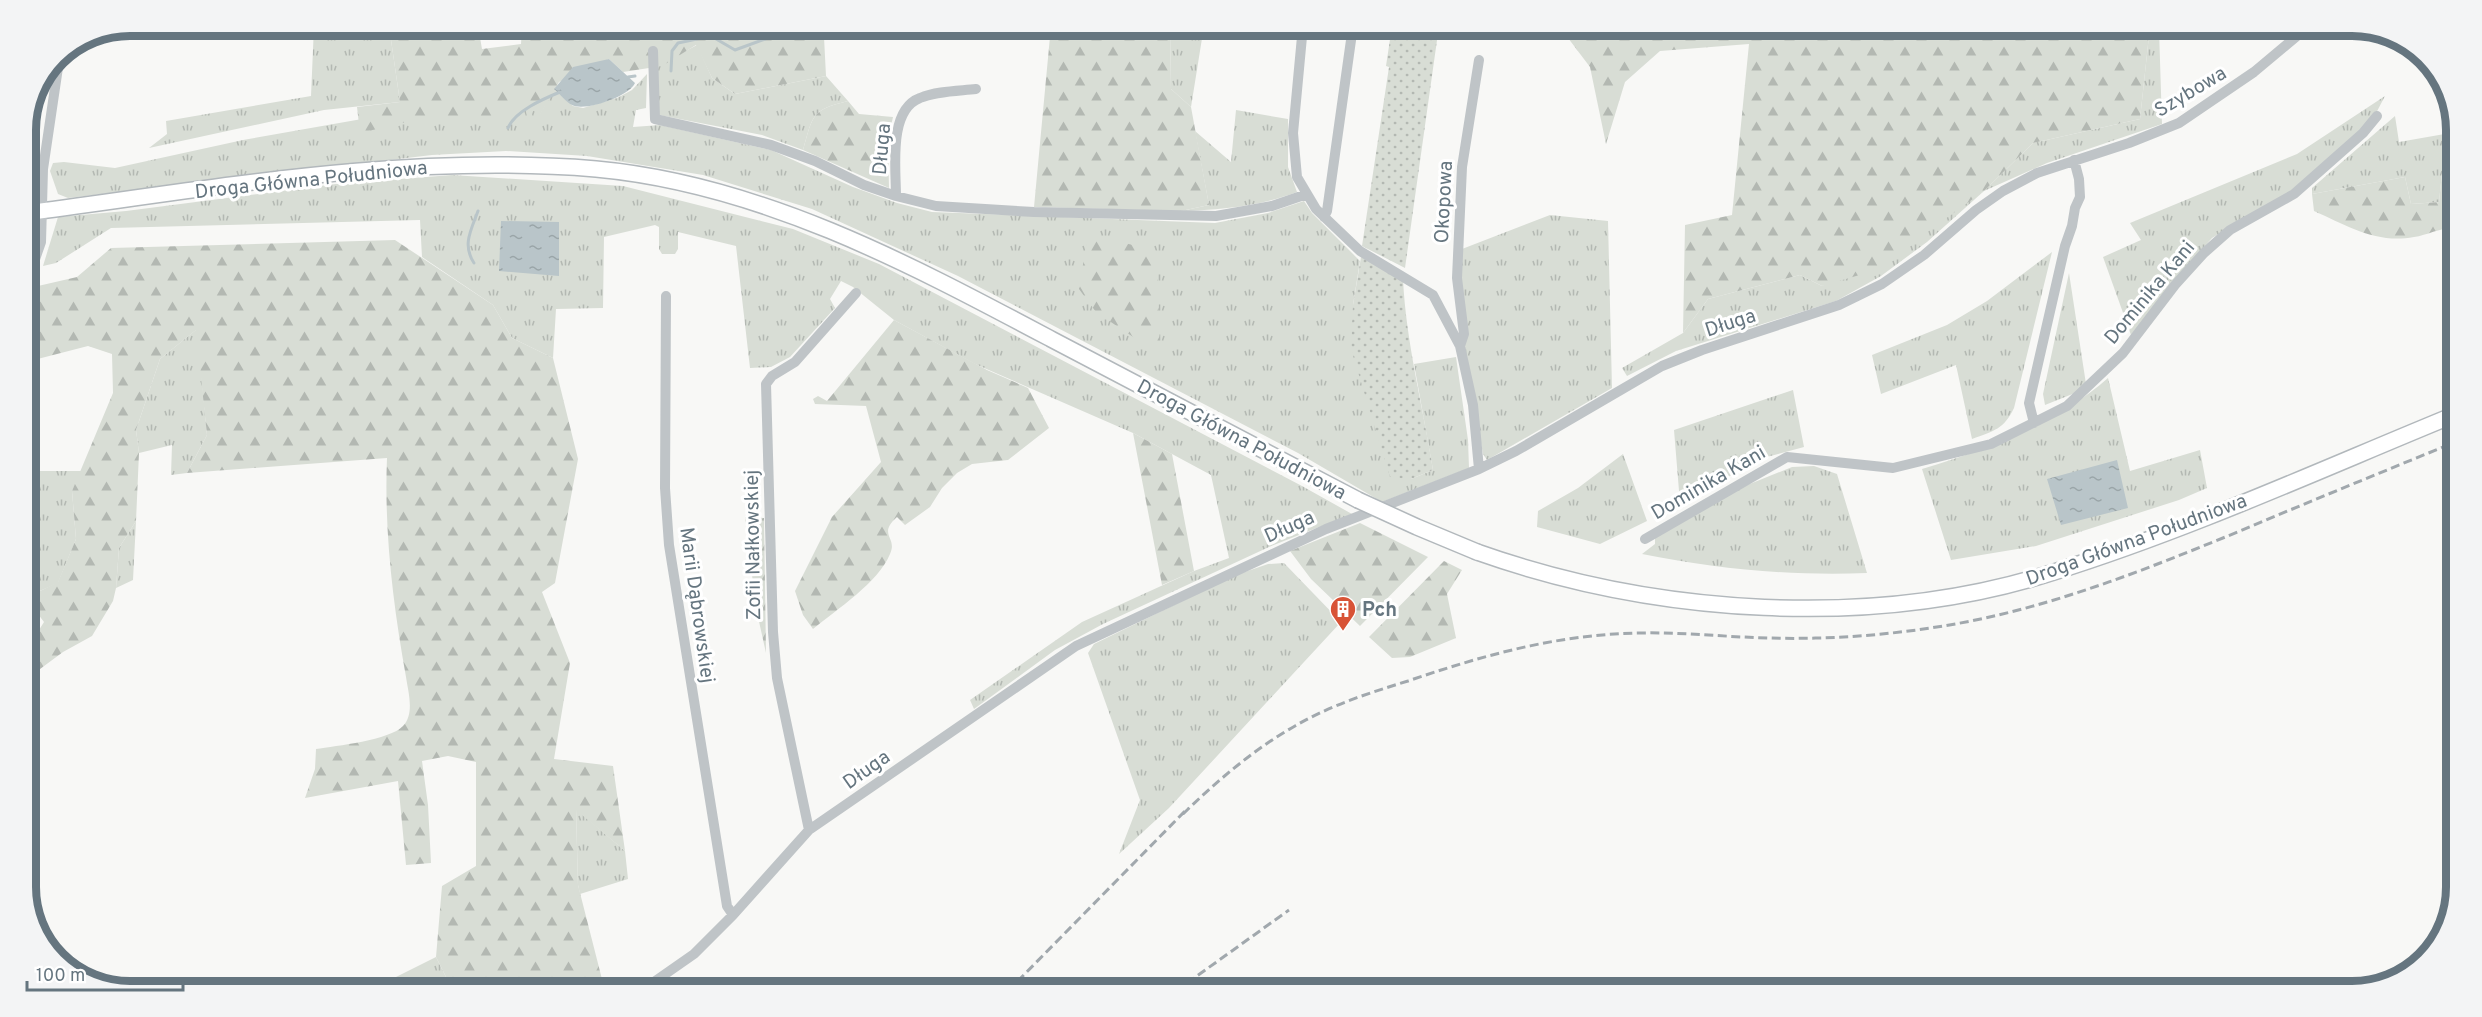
<svg xmlns="http://www.w3.org/2000/svg" width="2482" height="1017" font-family="Overpass,sans-serif">
<defs>
<pattern id="grass-tufts" width="24" height="20" patternUnits="userSpaceOnUse" patternTransform="scale(1.5)"><rect width="24" height="20" fill="#d8ddd5"/><path d="M3 7l-1-3M5 7V3M7 7l1-3M15 17l-1-3M17 17v-4M19 17l1-3" fill="none" stroke="#b3b8b2"/></pattern>
<pattern id="forest-firs" width="22" height="20" patternUnits="userSpaceOnUse" patternTransform="scale(1.5)"><rect width="22" height="20" fill="#d8ddd5"/><path d="M5 1l3.5 6h-7zM16 11l3.5 6h-7z" fill="#b3b8b2"/></pattern>
<pattern id="garden-dots" width="8" height="8" patternUnits="userSpaceOnUse" patternTransform="scale(1.5)"><rect width="8" height="8" fill="#d8ddd5"/><path d="M2 2h.1M6 6h.1" fill="none" stroke="#b3b8b2" stroke-width="1.8" stroke-linecap="round"/></pattern>
<pattern id="water-ripples" width="26" height="14" patternUnits="userSpaceOnUse" patternTransform="scale(1.5)"><rect width="26" height="14" fill="#b9c5c9"/><path d="M2 4q2-2 4 0t4 0M15 11q2-2 4 0t4 0" fill="none" stroke="#9aa5a8"/></pattern>
</defs>
<rect width="100%" height="100%" fill="#f8f8f6"/>
<path fill="url(#grass-tufts)" d="M314 26H389L400 102 324 110 149 148 167 134 166 121 311 96Z
M1170 26H1204L1191 107 1171 89Z
M2150 26H2206L2159 29 2162 124 2047 163 1984 191 1927 242 1881 276 1836 301 1676 351 1627 376 1622 368 1683 333 1708 299 1800 275 1822 286 1984 191 2033 143 2140 119Z
M697 45 712 78 735 94 826 76 848 101C811 110 813 115 803 150L762 135 659 115 657 66Z
M647 74 646 108 636 110 633 127 660 125 771 150 853 187 897 203 932 212 1215 223 1268 213 1304 201 1312 213 1360 261 1353 305 1411 479 1433 470 1414 364 1456 357 1468 440 1469 468 1382 502 1298 453 958 276 812 209 703 175 587 156 506 151 432 155 68 198 58 194 50 171 53 163 64 162 115 168 243 140 396 113 500 80 540 114 554 89 573 106 583 108 617 98 632 90Z
M2385 96 2373 119 2299 186 2212 238 2179 275 2131 335 2103 257 2141 240 2130 223 2297 154Z
M1236 110 1288 119V167L1297 192C1260 206 1221 210 1181 211L1209 205 1195 131 1231 162Z
M2395 116 2399 142 2456 132 2455 120 2456 124V171L2442 173 2439 202 2411 204 2405 177 2312 194V188Z
M30 159 35 165 26 199V160Z
M452 175 623 186 793 229 879 264 1302 486 1352 514 1269 547 1103 624 1055 650 974 709 970 700 1082 622 1194 571 1229 558 1211 475 1133 433 975 364 894 320 853 287 841 281 830 299 835 308 790 357 771 367 750 368 736 246 678 232V249L675 254H662L659 249V227L655 225 604 237 603 308 556 309 553 358 512 338 493 305 422 257 420 220 111 228 56 263 43 266 58 217 126 211 336 184Z
M1550 215 1608 221 1612 388 1487 460 1483 454 1464 347 1461 280 1462 249Z
M2052 252 2014 408C2004 429 1994 431 1972 439L1956 365 1881 394 1872 355 1947 325 1987 301Z
M2069 273 2086 384 2075 393 2045 405 2043 394Z
M197 329 207 435 187 473 171 475 172 445 139 453 136 430 160 359Z
M2108 378 2130 471 2200 450 2207 488 2179 500 2036 546 1951 560 1922 469C1991 448 2053 426 2108 378Z
M1793 390 1804 447 1763 458 1680 503 1674 430Z
M1623 454 1647 521 1600 544 1537 527 1538 511 1578 488Z
M1814 466 1837 474 1867 573C1791 576 1716 569 1642 554L1655 544V535L1735 490 1792 467Z
M26 471H82L72 491 76 539 58 583 26 597Z
M136 521 133 580 116 588 119 548Z
M1284 563 1341 622 1169 808 1119 854 1140 800 1088 653 1094 644 1236 575 1268 564Z
M576 809 625 851 628 879 580 894 578 885Z
M436 957 453 991H382L380 985Z"/>
<path fill="url(#forest-firs)" d="M389 26H478L482 49 521 44 522 26H878L824 37 826 76 735 94 712 78 696 45 662 66 623 72 609 59 559 82 540 115 531 109 533 119 527 118 526 110 517 103 504 117 406 122 360 133 357 107 400 102Z
M1051 26H1170L1171 89 1191 107 1209 205 1181 211 1034 207Z
M1567 26H2150L2140 119 2033 143 1984 191 1873 271 1822 286 1800 275 1708 299 1683 333 1685 225 1732 215 1749 44 1660 51 1625 82 1606 144 1590 67 1565 34Z
M848 101 859 114 893 117 888 139 889 188 803 150C813 115 811 110 848 101Z
M2456 171 2455 228C2441 227 2428 235 2414 237 2376 244 2348 226 2314 211L2312 194 2405 177 2411 204 2439 202 2442 173Z
M1088 234 1157 251 1160 355 1096 312 1079 289Z
M395 240 493 305 512 338 553 358 578 459 555 583 542 592 570 663 554 759 613 766 625 851 576 810 578 885 605 991H453L436 957 442 886 476 866V762L448 756 422 761 428 805 431 863 406 865 398 781 305 798 315 769 316 749C336 746 390 740 403 726 415 714 408 691 406 677 393 604 384 532 387 458L187 473 207 435 196 330 160 359 136 430 139 453 136 521 119 548 116 588 113 601 92 636 63 652 36 672 28 674 34 638 44 622 35 610 26 606V598L58 582 76 539 72 491 113 393 112 354 88 346 26 362V319L38 286 77 277 111 248Z
M894 320 987 370 1028 388 1049 428 1008 460 972 464 957 473 942 488 930 507 905 525 897 517C877 535 898 537 890 554 878 583 837 609 813 629L803 615 795 591 832 517 881 462 866 406 815 404 813 399 818 396 827 401Z
M1133 433 1172 454 1194 571 1162 585Z
M745 517 764 518 766 653 756 608Z
M1360 523 1428 557 1360 626 1311 579 1290 551Z
M1444 561 1462 570 1447 594 1456 638 1410 657 1392 658 1369 637Z"/>
<path fill="url(#garden-dots)" d="M1392 26H1439L1405 268 1362 246 1389 67 1386 66Z
M1361 257 1403 279C1406 343 1423 406 1433 470L1411 479 1390 477 1351 349 1353 305Z"/>
<path fill="url(#water-ripples)" d="M609 59 635 83C630 96 585 112 572 105 566 102 560 94 554 89L573 67Z
M501 221 559 222V276L499 271Z
M2117 460 2128 508 2061 525 2047 479Z"/>
<g fill="none" stroke-linecap="round" stroke-linejoin="round">
<path stroke="#b9c5c9" stroke-width="3" d="M671 71 672 51 678 43 711 36 735 50 768 38 776 31 796 26
M628 77 635 76
M508 128C515 111 543 99 560 92
M474 263C462 245 471 230 478 211"/>
<g stroke="#b2b8bc" stroke-width="18">
<path id="secondary" d="M26 213C215 188 405 153 596 169 760 184 908 263 1051 339 1153 393 1255 447 1358 500
M1477 552C1655 615 1873 630 2054 572 2191 529 2322 469 2454 415"/>
</g>
<path stroke="#bfc4c7" stroke-width="10" d="M1303 26 1293 133 1297 177 1316 209 1360 251 1433 295 1460 346 1473 405 1479 469
M653 51 655 119 771 145 815 161 864 185 896 196 936 206 1034 212 1216 216 1272 206 1307 194
M896 196C896 168 888 110 920 98 937 91 958 91 976 89
M1324 217 1327 211 1353 26
M26 285 41 242 43 169 60 54
M666 296 665 488 669 545 727 906 733 915
M1460 346 1464 334 1457 278 1462 167 1479 60
M2034 423 2029 403 2065 246 2072 226 2075 208 2080 197 2079 179 2074 160
M1645 539 1787 457 1893 468 1991 444 2067 406 2123 353 2175 285 2204 253 2230 230 2294 194 2363 133 2377 116
M809 830 777 678 773 632 766 384 772 376 795 362 856 293
M641 991 694 954 733 915 809 830 1076 646 1326 529 1479 469 1516 451 1662 366 1702 350 1839 305 1882 284 1924 255 1976 210 2003 191 2037 173 2129 143 2179 123 2254 72 2309 26"/>
<use href="#secondary" stroke="#fff" stroke-width="15"/>
<path stroke="#a1a8ad" stroke-width="3" stroke-dasharray="9 4.5" stroke-linecap="butt" d="M1183 814C1217 781 1254 749 1295 726 1331 705 1369 693 1408 681 1484 655 1559 634 1640 633 1683 632 1725 637 1768 638 1836 640 1904 634 1971 621 2065 602 2152 567 2240 531 2311 501 2382 472 2453 443
M1008 991 1188 808
M1176 991 1289 910"/>
<g stroke="#b2b8bc" stroke-width="18" stroke-linecap="butt">
<path id="secondary-bridge" d="M1358 500 1417 527 1477 552"/>
</g>
<use href="#secondary-bridge" stroke="#fff" stroke-width="15"/>
</g>
<defs>
<g id="building-pin" transform="scale(1.35)"><path d="M0 17L-7.5 6A9.5 9.5 0 1 1 7.5 6Z" fill="#d85336" stroke="#fff"/><path d="M-4-6H4V6H1V3H-1V6H-4ZM-2.5-4.3h1.7v1.8h-1.7ZM.8-4.3h1.7v1.8H.8ZM-2.5-1h1.7V.8h-1.7ZM.8-1h1.7V.8H.8Z" fill="#fff"/></g>
</defs>
<g fill-rule="evenodd">
<use href="#building-pin" x="1343" y="609"/>
</g>
<g text-anchor="middle" stroke-width="6" stroke-linejoin="round" paint-order="stroke">
<g font-size="20" fill="#65757f" stroke="#fff">
<text transform="translate(2190 91) rotate(-31)" y="7">Szybowa</text>
<text transform="translate(881 149) rotate(-85)" y="7">Długa</text>
<text transform="translate(311 179) rotate(-6)" y="7">Droga Główna Południowa</text>
<text transform="translate(1443 202) rotate(-87)" y="7">Okopowa</text>
<text transform="translate(2149 292) rotate(-50)" y="7">Dominika Kani</text>
<text transform="translate(1730 322) rotate(-18)" y="7">Długa</text>
<text transform="translate(1242 439) rotate(28)" y="7">Droga Główna Południowa</text>
<text transform="translate(1708 482) rotate(-30)" y="7">Dominika Kani</text>
<text transform="translate(1289 526) rotate(-24)" y="7">Długa</text>
<text transform="translate(2136 539) rotate(-20)" y="7">Droga Główna Południowa</text>
<text transform="translate(752 545) rotate(-91)" y="7">Zofii Nałkowskiej</text>
<text transform="translate(698 605) rotate(82)" y="7">Marii Dąbrowskiej</text>
<text transform="translate(866 769) rotate(-35)" y="7">Długa</text>
</g>
<g font-size="20" font-weight="bold" fill="#65757f" stroke="#fff" text-anchor="start">
<text x="1362" y="616">Pch</text>
</g>
</g>
<path d="M0 0H2482V1017H0ZM130 36H2352A94 94 0 0 1 2446 130V887A94 94 0 0 1 2352 981H130A94 94 0 0 1 36 887V130A94 94 0 0 1 130 36Z" fill="#f3f4f5" fill-rule="evenodd"/>
<path fill="none" stroke="#65757f" stroke-width="8" d="M130 36H2352A94 94 0 0 1 2446 130V887A94 94 0 0 1 2352 981H130A94 94 0 0 1 36 887V130A94 94 0 0 1 130 36Z"/>
<path d="M27 981v9h156v-9" fill="none" stroke="#65757f" stroke-width="3"/>
<text x="36" y="981" font-size="18" fill="#65757f" stroke="#ffffff" stroke-width="4.5" paint-order="stroke">100 m</text>
</svg>
